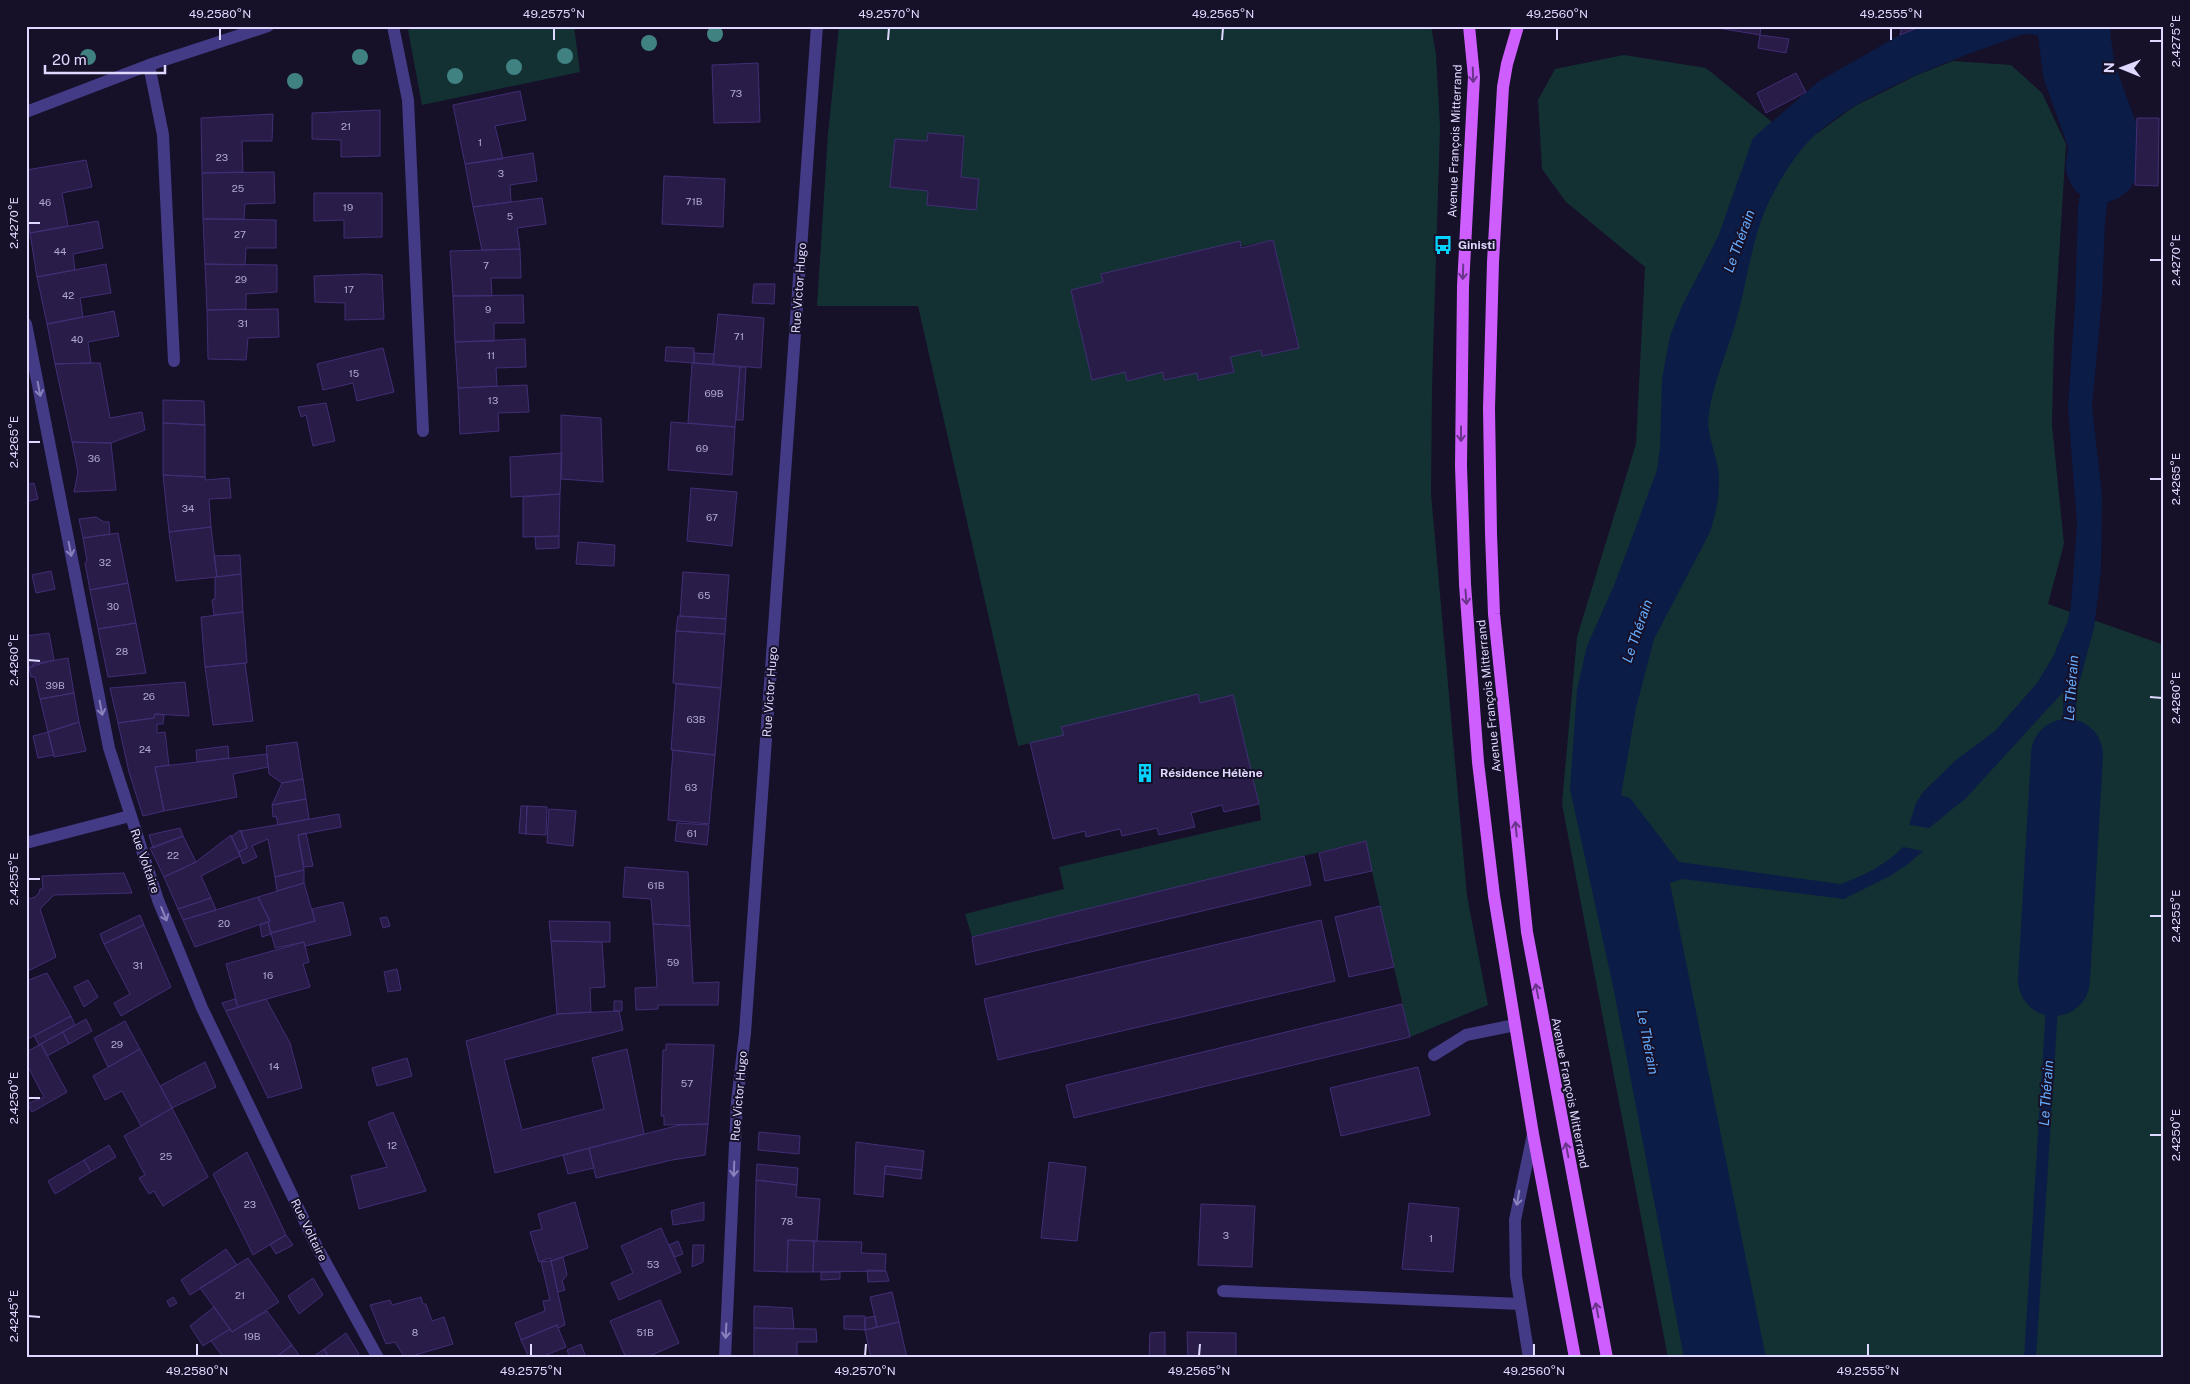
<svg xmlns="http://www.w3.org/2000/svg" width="2190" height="1384" font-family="'Public Sans',sans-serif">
<rect width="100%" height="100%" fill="#161029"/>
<path fill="#133133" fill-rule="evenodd" d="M421 26H574L580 72 422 105 408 30Z
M839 26H1431L1436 54 1440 127 1432 388 1431 494 1467 896 1488 1005 1410 1037 1365 841 972 937 965 914 1064 889 1059 867 1261 820 1259 804 1200 703 1198 694 1064 735 1018 746 918 306H817L828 134ZM928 133 964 136 961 177 979 179 976 210 927 205 928 191 890 187 895 139 927 141ZM1273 240 1298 348 1263 356 1261 350 1230 357 1234 372 1199 380 1197 373 1165 380 1163 372 1127 381 1125 372 1092 380 1071 290 1103 282 1101 274Z
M1624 55 1706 68 1772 122 1816 134 1855 106 1917 75 1953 61 2011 65 2042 93 2066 144 2054 337 2052 425 2064 544 2048 604 2164 645V1358H1668L1562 804 1577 637 1636 444 1645 267 1566 202 1542 169 1538 100 1555 69Z"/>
<path fill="#0b1c47" d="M1924 26H2087L2082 54 2084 59 2065 63C2057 46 2044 33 2024 34 1960 57 1869 88 1817 133 1796 152 1778 182 1766 208 1752 241 1747 279 1738 314 1730 346 1714 379 1709 412 1706 430 1713 446 1717 463 1722 487 1717 512 1709 534L1654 639 1636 708 1621 795 1630 798 1679 862 1840 884C1862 877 1887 864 1903 847L1923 851 1907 865 1890 876 1844 899 1682 879 1670 883 1766 1358H1684L1614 991 1570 789 1577 690 1587 646 1615 583 1657 470 1660 447 1662 379 1670 336 1682 306 1718 237 1753 138 1819 81 1900 35Z
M2086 69 2111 132 2114 155 2105 221 2102 298 2092 407 2102 496 2101 571 2094 628 2077 691 2067 856 2056 854 2064 691 1966 798 1929 828 1909 825 1916 803 1924 791 1955 761 1995 731 2037 683 2054 655 2068 620 2071 605 2077 524 2068 407 2075 305 2078 207 2089 144 2087 125 2068 72Z
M2054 878 2066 880 2036 1358H2024Z"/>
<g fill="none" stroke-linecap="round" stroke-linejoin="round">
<path stroke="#0b1c47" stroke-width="72" d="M2073 26 2079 71 2105 143 2102 166
M2054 980 2067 755"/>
</g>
<path fill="#291c49" stroke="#412e75" d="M1718 26H1761L1760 35 1718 28Z
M1902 26H1922L1900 35Z
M1760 35 1789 39 1786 53 1758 48Z
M758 63 760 122 714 123 712 65Z
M1796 73 1806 92 1766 113 1757 93Z
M520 91 526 120 495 126 503 159 465 164 453 105Z
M380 110V156L341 157V140L312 139V113Z
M273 114 272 141H242L243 172 202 173 201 118Z
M2137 118H2159L2158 186 2135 185Z
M928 133 964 136 961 177 979 179 976 210 927 205 928 191 890 187 895 139 927 141Z
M533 153 537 181 510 185 511 202 473 207 465 164Z
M86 160 92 187 62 193 68 226 30 233 26 211V170Z
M274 172 275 203 245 204 244 219H203L202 173Z
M664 176 725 179 723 227 662 224Z
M314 193H382V237L344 238V220L314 221Z
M542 198 546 224 517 228 520 249 482 250 473 207Z
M203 219 276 220V248H246L245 265 205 264Z
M98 221 103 248 73 254 75 270 37 277 30 233Z
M1273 240 1299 348 1262 356 1261 350 1230 357 1234 372 1198 380 1197 373 1164 380 1163 372 1127 381 1125 372 1092 380 1071 290 1103 282 1101 274 1240 241 1241 248Z
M520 249 521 278H491L492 296H453L450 251Z
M106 264 111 293 80 298 83 317 47 324 37 277Z
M205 264 277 265V292L246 294V309L207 310Z
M367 274 382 275 384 319 345 320V303L315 302 314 276Z
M754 284H775L774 304 752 303Z
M523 295 524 323H494V341L455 342 453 296Z
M278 309 279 337 248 338 246 360 208 359 207 310Z
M114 311 119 336 88 342 91 363 55 364 47 324Z
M718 314 764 318 761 368 713 364Z
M525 339 526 367 496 368 497 386 458 388 455 342Z
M666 347 694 348V363L665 361Z
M383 348 394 392 357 401 353 383 323 390 317 364Z
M694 353 714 354 713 364 694 363Z
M91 363H100L110 418 142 412 145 430 111 443 72 442 55 364Z
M692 363 740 367 735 427 688 423Z
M740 367H746L743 420H736Z
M527 385 529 412 498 413 499 431 460 434 458 388Z
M163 400 204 401 205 425 163 423Z
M326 403 335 441 313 446 306 415 301 417 298 407Z
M561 415 601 418 603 482 561 479Z
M671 422 735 427 732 475 668 470Z
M163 423 205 425V477L163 475Z
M72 442 111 443 116 490 74 492 78 472Z
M562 453 560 494 511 497 510 457Z
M163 475 205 477 206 480 229 478 231 498 209 499 211 527 169 532Z
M34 483 38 499 26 502V485Z
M691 488 737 492 732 546 687 541Z
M560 494 559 536 523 537V497Z
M96 517 104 522H109L110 534 83 538 79 519Z
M211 527 217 577 176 581 169 532Z
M118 533 128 583 90 590 85 563 87 561 83 538Z
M559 536V548L536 549 535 537Z
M578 542 615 545 614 566 576 564Z
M240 555 241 574 217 577 214 556Z
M51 571 55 589 36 593 32 575Z
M683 572 729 575 726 619 680 616Z
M241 574 243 612 214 615 212 600 215 599V577Z
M128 583 136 623 98 629 90 590Z
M243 612 247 663 205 667 201 617Z
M678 616 726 619 725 634 676 631Z
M136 623 146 673 108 677 98 629Z
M676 631 725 634 721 688 673 683Z
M49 633 54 660 26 668V636Z
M68 658 74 693 40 699 35 677H31L29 667H33V664Z
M245 663 253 721 213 725 205 667Z
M185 682 189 716 155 714 154 718 118 723 110 688Z
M676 684 721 688 715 755 671 750Z
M74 693 79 722 48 732 40 699Z
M1198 694 1200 703 1233 695 1259 804 1224 812 1222 805 1191 813 1195 827 1159 835 1157 828 1122 836 1120 829 1086 837 1085 831 1053 839 1030 743 1064 735 1061 727Z
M155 714 164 715 163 724H157V733L165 732 169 765 155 767 164 811 143 816 129 772 118 723 154 718Z
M79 722 86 751 54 757 48 732Z
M48 732 54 755 38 758 33 736Z
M297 742 303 779 282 783 269 774 266 746Z
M228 746 229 758 197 762 196 750Z
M673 750 715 755 709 824 668 820Z
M267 754 268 767 233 774 237 797 164 811 155 767Z
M303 779 306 799 272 805 282 783Z
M306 799 309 819 278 825 276 816 273 817 272 805Z
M521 806H527L526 834 519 833Z
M527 806 547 807 546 835 526 834Z
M549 809 576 811 573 846 547 843Z
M339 814 341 827 298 835 304 870 275 877 268 839 252 846 257 857 243 864 239 852 247 848 241 831Z
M677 823 709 825 707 845 675 841Z
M180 828 183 836 153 848 149 835Z
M240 830 247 848 239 852 231 837Z
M306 833 313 866 304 867 298 835Z
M231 835 240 856 201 876 211 898 178 909 164 877 196 862Z
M183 836 196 862 164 877 150 848Z
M1366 841 1372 871 1325 881 1319 853Z
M1304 856 1311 885 976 965 972 937Z
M625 867 688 872 690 926 653 924 651 899 623 897Z
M304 870V883L277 891 275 877Z
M124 873 132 893 54 895 40 909 56 957 26 972V900L35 897 39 893 40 889H43L42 876Z
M304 883 315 921 271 933 268 922 270 921 258 897Z
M258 897 270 921 195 947 183 920Z
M211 898 216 910 183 920 178 909Z
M343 902 351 935 305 946 304 942 275 948 271 933 315 921 312 909Z
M1380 906 1394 967 1349 977 1335 917Z
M140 915 144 925 104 944 100 934Z
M387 917 390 926 383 928 380 918Z
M1321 920 1335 981 998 1060 984 999Z
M549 921 610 922V942L551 941Z
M268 922 271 934 262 937 260 925Z
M653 924 690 926 693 983 719 982 718 1005H658V1009L636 1010 635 988 657 987Z
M144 925 171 987 121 1016 114 1003 130 994 104 944Z
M551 941 602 942 605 987 590 988 591 1012 557 1014Z
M304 942 309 962 303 964 310 987 238 1007 226 964Z
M397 969 401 990 388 992 384 972Z
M47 973 71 1016 26 1040V1025L28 1024 26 1020V981Z
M88 980 98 997 84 1007 74 987Z
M235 999 238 1007 226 1011 222 1003Z
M266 999 290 1043 302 1088 268 1098 226 1011Z
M614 1001H622V1011H614Z
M1402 1004 1410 1037 1074 1118 1066 1085Z
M619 1011 623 1030 504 1060 522 1130 604 1109 592 1058 627 1049 644 1134 495 1173 466 1041 557 1014Z
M71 1016 75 1025 39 1045 34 1036Z
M86 1019 92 1031 69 1044 63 1032Z
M125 1021 140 1049 108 1067 94 1038Z
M63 1032 69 1044 47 1056 41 1044Z
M41 1044 67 1092 32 1112 27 1104 44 1097 26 1063V1052Z
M666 1044 714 1045 708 1124 664 1125V1116H661L663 1050H666Z
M140 1049 172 1108 141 1126 122 1091 105 1100 93 1076Z
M407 1058 412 1076 377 1086 372 1068Z
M205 1062 216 1087 172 1108 160 1086Z
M1418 1067 1430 1115 1341 1136 1330 1088Z
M172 1108 208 1177 163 1206 154 1191 149 1194 139 1178 145 1175 124 1136Z
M393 1112 426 1191 359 1209 351 1176 387 1167 368 1122Z
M708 1124 705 1155 672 1160 596 1178 589 1148 680 1125Z
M759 1132 800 1136 799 1154 758 1150Z
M856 1142 924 1151 922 1170 885 1166 883 1197 854 1194Z
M109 1145 116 1157 91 1172 84 1160Z
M589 1148 594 1168 568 1174 563 1155Z
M247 1152 286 1235 253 1255 213 1174Z
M84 1160 91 1172 55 1194 48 1181Z
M1049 1162 1086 1167 1077 1241 1041 1238Z
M757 1164 798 1168 797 1185 756 1180Z
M885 1166 922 1170 921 1179 885 1174Z
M756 1180 797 1185 796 1197 820 1199 817 1241 788 1240 787 1272 754 1271Z
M575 1202 588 1248 551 1261 550 1258 539 1262 530 1232 542 1229 538 1214Z
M704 1202V1220L673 1225 671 1211Z
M1409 1203 1459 1208 1453 1272 1402 1269Z
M1201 1204 1255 1206 1252 1267 1198 1265Z
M661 1228 681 1272 619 1300 611 1283 633 1273 621 1246Z
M286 1235 293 1245 276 1254 270 1244Z
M788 1240 814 1241 813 1272H787Z
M678 1241 683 1254 675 1257 669 1245Z
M814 1241 862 1242 861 1253 886 1254 885 1271 813 1272Z
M693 1245H704L703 1262 692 1267Z
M226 1249 237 1265 190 1295 181 1280Z
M563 1257 567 1275 562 1281 565 1290 558 1292 551 1261Z
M248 1258 279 1302 232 1332 200 1288Z
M551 1261 565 1325 558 1328 557 1325 521 1340 515 1323 545 1311 543 1301 550 1300 541 1262Z
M867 1270 886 1271 889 1281 868 1282Z
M821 1272H840V1279L821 1280Z
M313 1278 323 1295 299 1314 288 1296Z
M892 1292 899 1322 877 1327 870 1297Z
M173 1297 177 1303 170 1307 167 1301Z
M421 1297 423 1304H426L432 1321 444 1317 453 1344 405 1358 395 1342 386 1344 370 1305 390 1300 392 1305Z
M660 1300 679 1343 645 1358H626L610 1321Z
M754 1306 792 1308 794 1329 754 1328Z
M214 1307 230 1329 203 1346 190 1326Z
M267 1311 292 1345 275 1358H224L211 1341 230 1329 232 1332Z
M844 1316H865V1330L844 1329Z
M875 1316 877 1327 865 1330V1318Z
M899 1322 907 1358H871L865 1330Z
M557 1325 566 1347 539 1358H529L521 1340Z
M754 1328 816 1329 817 1342H797V1358H754Z
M1165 1332V1357H1149L1150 1333Z
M1187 1332 1236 1333V1358H1188Z
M346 1333 359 1354 353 1358H329L324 1349Z
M581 1344 586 1358H570L567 1350Z
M292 1345 301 1358H275Z
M324 1349 329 1358H311Z"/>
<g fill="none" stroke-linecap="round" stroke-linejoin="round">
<path stroke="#443b87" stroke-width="12" d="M393 26 408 100 423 431
M149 65 163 135 174 361
M26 112 149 65 268 26
M26 324 109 748 158 900 202 1008 317 1247 378 1358
M26 843 130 816
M1434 1055 1466 1035 1515 1025
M1223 1291 1520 1304
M725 1358 737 1102 745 1033 817 26
M1529 1358 1516 1276 1515 1220 1533 1134"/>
<path stroke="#ce5ffe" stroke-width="12" d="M1469 26 1474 77 1463 286 1461 466 1465 584 1478 762 1494 896 1533 1134 1575 1358
M1518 26 1507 64 1503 87 1493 262 1489 408 1491 534 1494 614 1527 932 1607 1358"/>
</g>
<g fill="#408282">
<circle cx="715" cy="34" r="8"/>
<circle cx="649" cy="43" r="8"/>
<circle cx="565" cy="56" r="8"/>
<circle cx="88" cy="57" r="8"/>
<circle cx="360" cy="57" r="8"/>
<circle cx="514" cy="67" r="8"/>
<circle cx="455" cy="76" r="8"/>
<circle cx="295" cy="81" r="8"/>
</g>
<defs><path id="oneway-shaft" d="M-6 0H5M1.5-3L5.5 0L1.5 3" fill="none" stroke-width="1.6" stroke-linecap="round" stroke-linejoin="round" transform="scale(1.25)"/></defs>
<g stroke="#693489">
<use href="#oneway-shaft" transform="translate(1473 75) rotate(88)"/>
<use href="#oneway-shaft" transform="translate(1463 272) rotate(92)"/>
<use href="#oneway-shaft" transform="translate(1461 434) rotate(90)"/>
<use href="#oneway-shaft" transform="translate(1466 597) rotate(86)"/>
<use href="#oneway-shaft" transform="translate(1516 829) rotate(-96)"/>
<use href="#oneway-shaft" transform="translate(1537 991) rotate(-101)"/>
<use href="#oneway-shaft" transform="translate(1567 1150) rotate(-101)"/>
<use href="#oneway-shaft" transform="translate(1597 1310) rotate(-101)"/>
</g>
<g stroke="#8a82bd">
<use href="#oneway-shaft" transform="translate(39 389) rotate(79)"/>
<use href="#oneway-shaft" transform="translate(70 549) rotate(79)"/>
<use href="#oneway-shaft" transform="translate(101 708) rotate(79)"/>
<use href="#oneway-shaft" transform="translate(164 914) rotate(68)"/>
<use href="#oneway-shaft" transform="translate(734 1169) rotate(92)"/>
<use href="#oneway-shaft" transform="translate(1518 1198) rotate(100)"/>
<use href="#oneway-shaft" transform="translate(726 1331) rotate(93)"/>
</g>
<path fill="none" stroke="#dfd8ff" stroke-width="2" d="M220 40V28M554 40V28M888 40 889 28M1222 40 1223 28M1557 40V28M1891 40V28M2150 41H2162M28 223H40M2150 260H2162M28 442H40M2150 479H2162M28 660 40 661M2150 697 2162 698M28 879H40M2150 916H2162M28 1098H40M2150 1135H2162M28 1316 40 1317M197 1356V1344M531 1356V1344M865 1356 866 1344M1199 1356 1200 1344M1534 1356V1344M1868 1356V1344"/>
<defs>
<g id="bus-bare" transform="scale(1.5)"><path d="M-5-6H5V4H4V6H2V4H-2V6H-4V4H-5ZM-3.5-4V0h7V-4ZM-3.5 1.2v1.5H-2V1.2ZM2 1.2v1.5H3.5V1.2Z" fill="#05d3fe" stroke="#161029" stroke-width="2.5" paint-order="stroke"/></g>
<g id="building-bare" transform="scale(1.5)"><path d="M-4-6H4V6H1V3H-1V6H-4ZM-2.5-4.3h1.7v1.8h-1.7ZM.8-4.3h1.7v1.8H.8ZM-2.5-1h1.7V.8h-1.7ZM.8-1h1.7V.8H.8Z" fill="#05d3fe" stroke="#161029" stroke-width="2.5" paint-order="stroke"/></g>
</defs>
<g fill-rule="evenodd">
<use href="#bus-bare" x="1443" y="245"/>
<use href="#building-bare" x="1145" y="773"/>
</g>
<g text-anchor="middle" stroke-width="4" stroke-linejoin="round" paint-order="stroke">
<g font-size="10" fill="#b2a9d2">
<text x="736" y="97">73</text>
<text x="346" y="130">21</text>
<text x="480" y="146">1</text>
<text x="222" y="161">23</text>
<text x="501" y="177">3</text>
<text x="238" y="192">25</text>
<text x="694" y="205">71B</text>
<text x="45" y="206">46</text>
<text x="348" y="211">19</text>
<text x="510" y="220">5</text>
<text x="240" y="238">27</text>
<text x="60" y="255">44</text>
<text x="486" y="269">7</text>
<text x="241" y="283">29</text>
<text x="349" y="293">17</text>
<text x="68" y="299">42</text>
<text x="488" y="313">9</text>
<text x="243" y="327">31</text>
<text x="739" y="340">71</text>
<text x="77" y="343">40</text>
<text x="491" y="359">11</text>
<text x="354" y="377">15</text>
<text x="714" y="397">69B</text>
<text x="493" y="404">13</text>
<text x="702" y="452">69</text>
<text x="94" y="462">36</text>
<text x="188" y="512">34</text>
<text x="712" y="521">67</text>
<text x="105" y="566">32</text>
<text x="704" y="599">65</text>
<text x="113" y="610">30</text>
<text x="122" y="655">28</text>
<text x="55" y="689">39B</text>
<text x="149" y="700">26</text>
<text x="696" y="723">63B</text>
<text x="145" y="753">24</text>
<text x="691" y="791">63</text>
<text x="692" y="837">61</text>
<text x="173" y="859">22</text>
<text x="656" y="889">61B</text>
<text x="224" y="927">20</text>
<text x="673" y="966">59</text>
<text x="138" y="969">31</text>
<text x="268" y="979">16</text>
<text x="117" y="1048">29</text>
<text x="274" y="1070">14</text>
<text x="687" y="1087">57</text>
<text x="392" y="1149">12</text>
<text x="166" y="1160">25</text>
<text x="250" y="1208">23</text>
<text x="787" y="1225">78</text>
<text x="1226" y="1239">3</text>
<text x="1431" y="1242">1</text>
<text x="653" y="1268">53</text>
<text x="240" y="1299">21</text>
<text x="415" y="1336">8</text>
<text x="645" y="1336">51B</text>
<text x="252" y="1340">19B</text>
</g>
<g font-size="12" fill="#dfd8ff" stroke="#161029">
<text transform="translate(1455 141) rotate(-88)" y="4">Avenue François Mitterrand</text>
<text transform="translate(799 288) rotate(-86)" y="4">Rue Victor Hugo</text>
<text transform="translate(770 692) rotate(-86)" y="4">Rue Victor Hugo</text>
<text transform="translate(1489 696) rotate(-96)" y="4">Avenue François Mitterrand</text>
<text transform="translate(145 861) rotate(71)" y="4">Rue Voltaire</text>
<text transform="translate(1570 1093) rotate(79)" y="4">Avenue François Mitterrand</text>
<text transform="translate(739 1096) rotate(-85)" y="4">Rue Victor Hugo</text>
<text transform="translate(309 1230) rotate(64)" y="4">Rue Voltaire</text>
</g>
<g font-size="12" font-weight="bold" fill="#dfd8ff" stroke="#161029" text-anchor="start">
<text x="1458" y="249">Ginisti</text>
<text x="1160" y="777">Résidence Hélène</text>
</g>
<g font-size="14" font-style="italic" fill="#66adfe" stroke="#161029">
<text transform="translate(1739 241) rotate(-70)" y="5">Le Thérain</text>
<text transform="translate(1637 631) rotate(-71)" y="5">Le Thérain</text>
<text transform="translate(2071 688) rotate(-86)" y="5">Le Thérain</text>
<text transform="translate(1648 1042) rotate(79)" y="5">Le Thérain</text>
<text transform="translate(2046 1093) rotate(-86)" y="5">Le Thérain</text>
</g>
</g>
<rect width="2190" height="1384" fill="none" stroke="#161029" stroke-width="55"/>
<g transform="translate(2122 68) rotate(271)" stroke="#161029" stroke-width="4" paint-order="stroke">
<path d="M0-4L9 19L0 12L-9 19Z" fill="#dfd8ff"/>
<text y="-8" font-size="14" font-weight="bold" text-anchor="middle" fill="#dfd8ff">N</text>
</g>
<path d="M45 65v8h120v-8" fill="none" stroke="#dfd8ff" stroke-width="2.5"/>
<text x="52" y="65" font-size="15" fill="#dfd8ff" stroke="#161029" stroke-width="4" paint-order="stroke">20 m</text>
<rect x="28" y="28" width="2134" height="1328" fill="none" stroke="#dfd8ff" stroke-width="2"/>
<g font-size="12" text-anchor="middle" fill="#dfd8ff">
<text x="220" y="18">49.2580°N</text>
<text x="554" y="18">49.2575°N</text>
<text x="889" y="18">49.2570°N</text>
<text x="1223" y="18">49.2565°N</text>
<text x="1557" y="18">49.2560°N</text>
<text x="1891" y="18">49.2555°N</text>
<text transform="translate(2176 41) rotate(-90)" y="4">2.4275°E</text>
<text transform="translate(14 223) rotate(-90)" y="4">2.4270°E</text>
<text transform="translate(2176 260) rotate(-90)" y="4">2.4270°E</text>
<text transform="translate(14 442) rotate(-90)" y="4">2.4265°E</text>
<text transform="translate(2176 479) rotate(-90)" y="4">2.4265°E</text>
<text transform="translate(14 660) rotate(-90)" y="4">2.4260°E</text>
<text transform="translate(2176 698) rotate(-90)" y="4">2.4260°E</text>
<text transform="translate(14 879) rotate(-90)" y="4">2.4255°E</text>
<text transform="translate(2176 916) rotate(-90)" y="4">2.4255°E</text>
<text transform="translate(14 1098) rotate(-90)" y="4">2.4250°E</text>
<text transform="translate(2176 1135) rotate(-90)" y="4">2.4250°E</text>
<text transform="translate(14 1316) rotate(-90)" y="4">2.4245°E</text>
<text x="197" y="1375">49.2580°N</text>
<text x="531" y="1375">49.2575°N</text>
<text x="865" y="1375">49.2570°N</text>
<text x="1199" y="1375">49.2565°N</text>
<text x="1534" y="1375">49.2560°N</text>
<text x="1868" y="1375">49.2555°N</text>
</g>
</svg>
